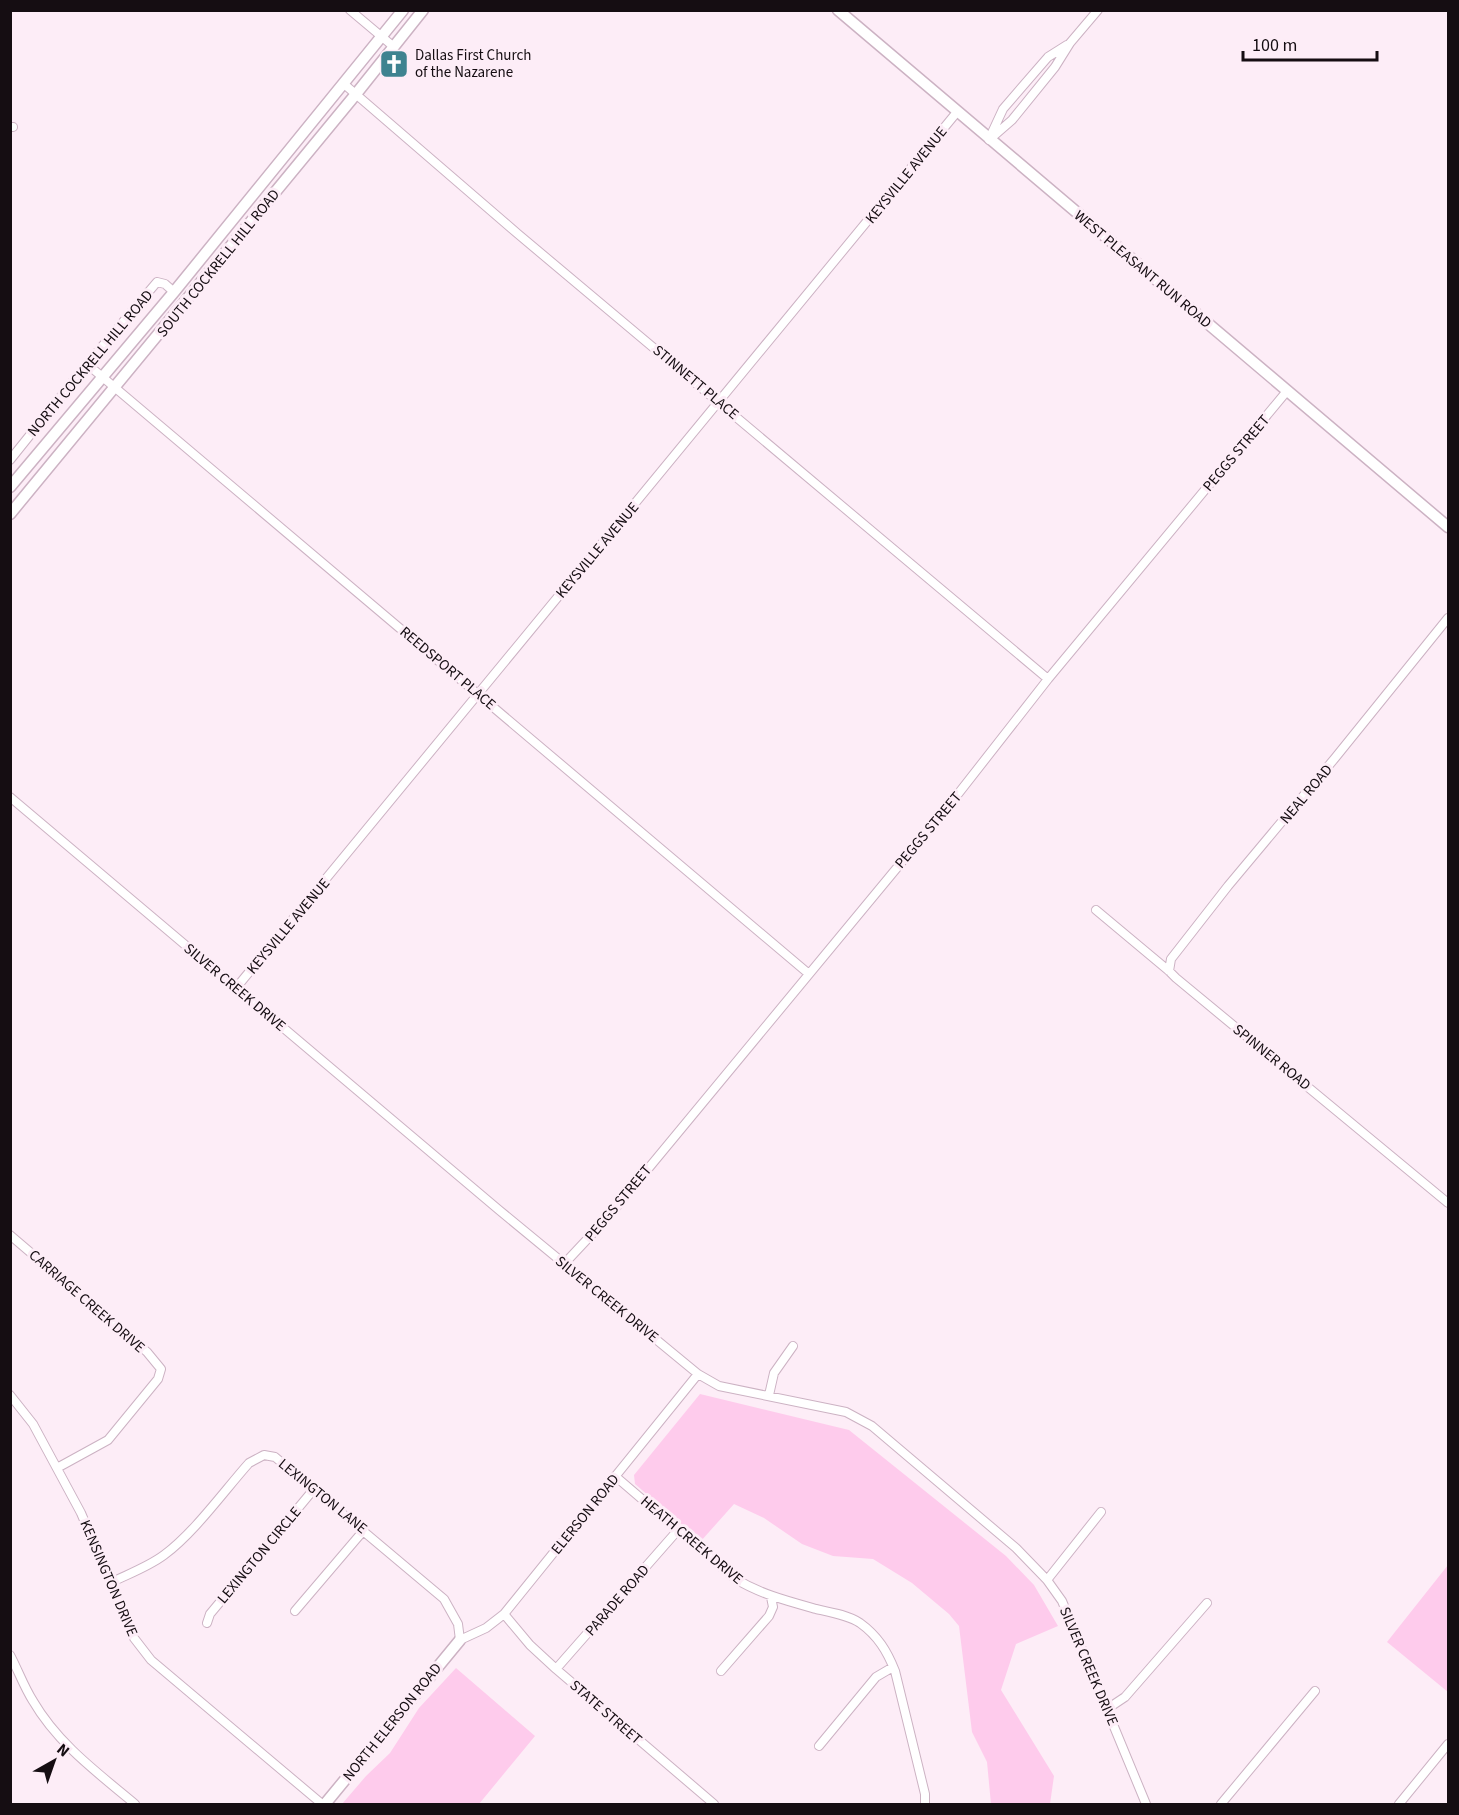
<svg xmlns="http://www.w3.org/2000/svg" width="1459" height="1815" font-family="'Source Sans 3',sans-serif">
<rect width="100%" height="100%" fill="#fdedf7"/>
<path fill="#fecbec" d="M700 1394 849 1430 1006 1556 1034 1585 1058 1626 1016 1644 1001 1690 1054 1776 1050 1804H991L987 1762 972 1732 959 1626 949 1614 912 1583 873 1559 833 1556 802 1544 764 1518 734 1504 701 1541 635 1484 634 1475Z
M1448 1565V1692L1387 1642Z
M456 1668 535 1736 479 1804H342L366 1776 390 1753 419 1708Z"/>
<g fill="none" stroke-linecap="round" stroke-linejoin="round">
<g stroke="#ccb2c3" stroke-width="10">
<path id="street" d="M350 10 394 47
M344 84 518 234 1048 679
M10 127H13
M990 137 1003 109 1048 57 1067 45
M989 140 1012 120 1055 67 1070 43 1098 10
M87 364 809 974
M10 460 87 364 157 282 165 284 174 292
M10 797 499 1210 698 1374 719 1386 846 1412 872 1426 1016 1548 1047 1580 1062 1601 1146 1804
M1096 910 1169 971 1176 978 1448 1203
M1169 971 1171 959 1228 886 1335 758 1448 618
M236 988 957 112
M10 1235 147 1352 161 1369 158 1379 108 1440 57 1468
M564 1264 609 1216 958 794 1048 679 1287 391
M10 1395 33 1424 81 1513 134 1638 151 1660 322 1804
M769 1395 774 1373 793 1346
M615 1476 734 1578C760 1594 787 1601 816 1609 830 1612 848 1615 860 1623 878 1636 887 1651 895 1671L925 1794V1804
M1047 1580 1101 1512
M110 1583C128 1574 148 1567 164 1555 194 1533 224 1491 249 1463L264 1455 275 1457 444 1599 458 1624 460 1640 486 1628 504 1614 698 1374
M295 1611 364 1530
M504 1614 530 1645 556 1669 714 1804
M207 1623 210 1614 314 1489
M10 1655C18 1670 24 1687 33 1701 58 1744 98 1773 135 1804
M556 1669 678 1530
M721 1671 769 1616 773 1607 771 1597
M1107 1709 1125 1697 1207 1603
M819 1746 876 1677 893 1667
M1221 1804 1315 1691
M1399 1804 1448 1744"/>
</g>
<g stroke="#ccb2c3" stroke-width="13">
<path id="secondary" d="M838 10 1448 527
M10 487 174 292 403 10
M10 514 356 94 423 10
M325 1804 460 1640"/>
</g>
<use href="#street" stroke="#fff" stroke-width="8"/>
<use href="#secondary" stroke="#fff" stroke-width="10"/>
</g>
<defs>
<g id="church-square" transform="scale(1.5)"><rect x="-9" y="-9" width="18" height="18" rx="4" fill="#3e8390" stroke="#fdedf7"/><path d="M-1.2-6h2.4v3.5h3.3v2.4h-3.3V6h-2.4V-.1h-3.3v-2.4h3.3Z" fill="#fff"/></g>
</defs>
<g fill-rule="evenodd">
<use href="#church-square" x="394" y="64"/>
</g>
<g text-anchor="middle" stroke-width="6" stroke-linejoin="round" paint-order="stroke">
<g font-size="15" fill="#150d12" stroke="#fdedf7" text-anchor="start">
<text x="415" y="60">Dallas First Church<tspan x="415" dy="17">of the Nazarene</tspan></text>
</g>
<g font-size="15" fill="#150d12" stroke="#fdedf7">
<text transform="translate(906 175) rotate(-51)" y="5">KEYSVILLE AVENUE</text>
<text transform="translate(218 263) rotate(-51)" y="5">SOUTH COCKRELL HILL ROAD</text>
<text transform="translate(1143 269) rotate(40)" y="5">WEST PLEASANT RUN ROAD</text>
<text transform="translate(90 363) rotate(-50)" y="5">NORTH COCKRELL HILL ROAD</text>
<text transform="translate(696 382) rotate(40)" y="5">STINNETT PLACE</text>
<text transform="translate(1236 453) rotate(-50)" y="5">PEGGS STREET</text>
<text transform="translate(597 550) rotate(-50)" y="5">KEYSVILLE AVENUE</text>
<text transform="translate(448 668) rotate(40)" y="5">REEDSPORT PLACE</text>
<text transform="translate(1306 794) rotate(-50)" y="5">NEAL ROAD</text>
<text transform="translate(928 830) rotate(-50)" y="5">PEGGS STREET</text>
<text transform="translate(288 926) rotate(-50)" y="5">KEYSVILLE AVENUE</text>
<text transform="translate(235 987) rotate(40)" y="5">SILVER CREEK DRIVE</text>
<text transform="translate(1272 1057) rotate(39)" y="5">SPINNER ROAD</text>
<text transform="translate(618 1203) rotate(-50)" y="5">PEGGS STREET</text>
<text transform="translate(607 1299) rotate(39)" y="5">SILVER CREEK DRIVE</text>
<text transform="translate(87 1301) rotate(41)" y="5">CARRIAGE CREEK DRIVE</text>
<text transform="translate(323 1496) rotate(39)" y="5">LEXINGTON LANE</text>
<text transform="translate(585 1514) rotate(-51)" y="5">ELERSON ROAD</text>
<text transform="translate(692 1540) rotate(40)" y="5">HEATH CREEK DRIVE</text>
<text transform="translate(259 1555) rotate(-50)" y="5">LEXINGTON CIRCLE</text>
<text transform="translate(109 1578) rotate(67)" y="5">KENSINGTON DRIVE</text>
<text transform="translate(617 1600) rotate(-49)" y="5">PARADE ROAD</text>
<text transform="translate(1089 1666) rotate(67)" y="5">SILVER CREEK DRIVE</text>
<text transform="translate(606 1712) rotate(41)" y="5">STATE STREET</text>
<text transform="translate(392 1722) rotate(-51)" y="5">NORTH ELERSON ROAD</text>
</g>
</g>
<rect width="1459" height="1815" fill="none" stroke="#150d12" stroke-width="24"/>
<g transform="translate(54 1761) rotate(40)" stroke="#fdedf7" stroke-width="4.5" paint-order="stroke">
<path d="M0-4.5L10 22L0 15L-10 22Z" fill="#150d12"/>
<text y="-9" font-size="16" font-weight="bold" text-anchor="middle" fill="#150d12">N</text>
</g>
<path d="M1243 51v9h134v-9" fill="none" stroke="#150d12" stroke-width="3"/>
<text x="1252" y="51" font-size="18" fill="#150d12" stroke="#fdedf7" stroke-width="4.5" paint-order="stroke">100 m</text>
</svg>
